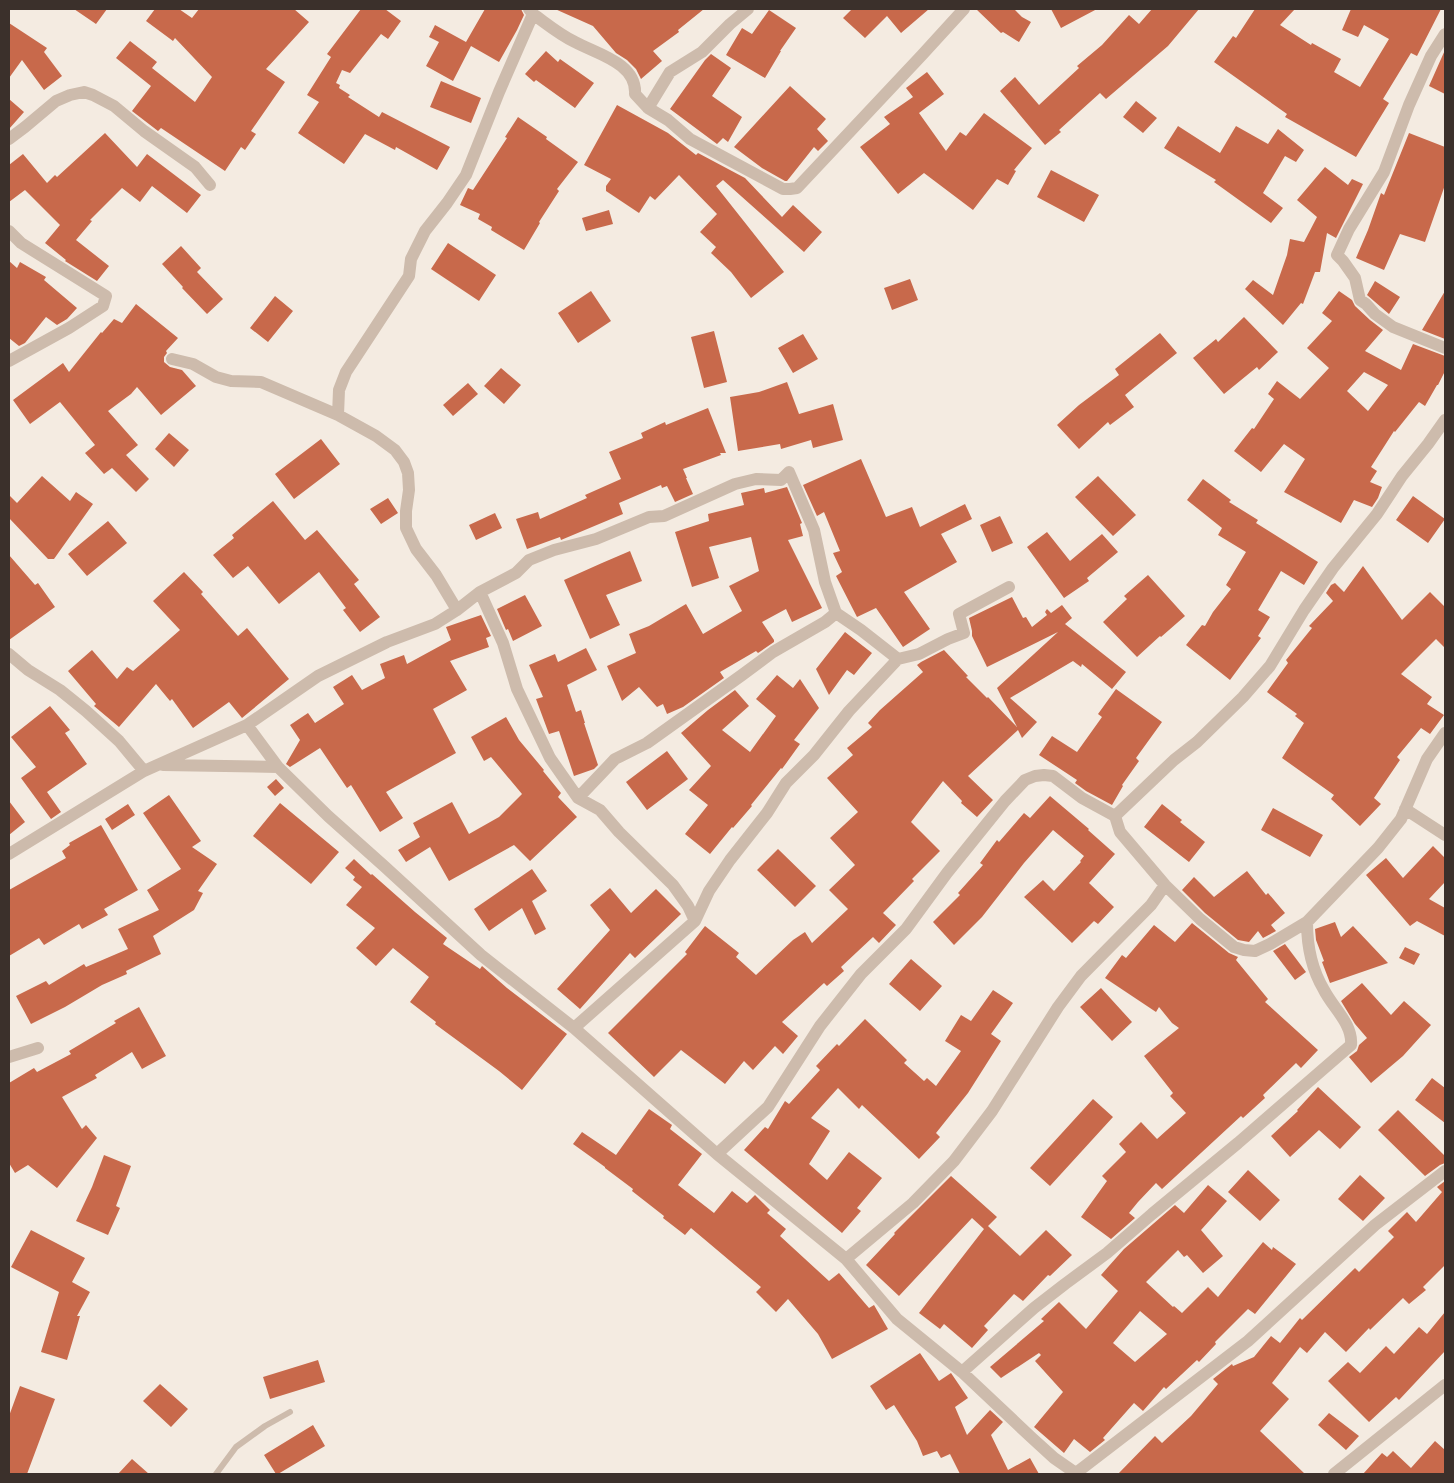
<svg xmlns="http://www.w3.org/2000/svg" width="1454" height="1483" font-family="Manrope,sans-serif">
<rect width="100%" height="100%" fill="#f4ebe1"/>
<path fill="#c8694b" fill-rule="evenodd" d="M74 9H107L96 24Z
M155 9H179L192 18 199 9H294L309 22 266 69 285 82 251 131 256 134 245 150 241 147 225 171 161 128 158 131 132 111 151 86 116 58 130 41 157 62 152 68 195 102 212 77 175 38 173 41 146 21Z
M361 9H385L401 21 388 39 381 34 350 73 342 70 336 83 340 85 339 88 350 95 348 97 379 117 382 112 450 147 437 170 396 147 395 150 365 134 344 164 298 133 319 102 307 95 331 57 327 54Z
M485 9H521L524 15 517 30 499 62 471 46 453 81 426 66 439 42 429 37 435 25 466 42Z
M555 9H704L678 30 679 32 653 51 662 61 641 79 636 69 627 60 616 53 593 26Z
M852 9H929L901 33 887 16 865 38 843 18Z
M976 9H1014L1022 17 1031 22 1019 42 1003 32 1001 33Z
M1051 9H1097L1061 28Z
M1152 9H1199L1168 46 1106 99 1100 93 1059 130 1061 132 1045 145 1000 91 1015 77 1039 105 1079 68 1077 66 1102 45 1129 15 1139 24Z
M1255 9H1295L1280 25 1311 45 1312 43 1341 59 1334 72 1360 87 1389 39 1364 25 1358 37 1342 30 1351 9H1441L1417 56 1411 53 1383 99 1389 103 1356 157 1285 117 1287 114 1214 62 1233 36 1236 38Z
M769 10 796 28 780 51H781L765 78 726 55 742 28 752 34Z
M9 23 47 48 44 52 62 76 44 90 22 60 9 78Z
M1445 50V94L1429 86Z
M546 51 558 62 560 59 594 83 575 108 536 80 534 82 525 74Z
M711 54 731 68 712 96 742 117 728 142 723 138 717 144 670 109 705 60Z
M927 72 944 94 919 113 946 151 960 132 966 136 984 113 1032 148 1014 170 1016 171 1008 185 997 179 973 210 924 173 898 194 860 147 890 124 884 117 913 97 906 88Z
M441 81 481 98 471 123 430 107Z
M790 86 826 119 817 129 828 141 818 151 814 147 787 181H785L762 168 734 147Z
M9 99 24 112 9 129Z
M1136 101 1157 118 1143 133 1123 117Z
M617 105 668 133 696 155 698 153 745 178 782 217 793 205 822 232 804 252 723 180 716 186 784 272 751 298 731 272 711 253 716 247 700 232 717 214 679 175 655 200 650 196 639 213 606 191V186L611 179 584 165Z
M518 117 547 137 546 139 578 162 557 189 559 191 539 222 540 223 524 250 491 230 492 227 478 219 480 214 460 205 468 188 473 190 507 138 505 137Z
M1178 126 1220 153 1236 126 1268 144 1278 129 1304 150 1296 162 1285 156 1263 193 1283 208 1271 223 1214 182 1216 180 1164 148Z
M105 133 137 167 147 154 201 195 187 213 152 186 140 202 122 188 90 220 92 221 76 240 109 266 97 281 65 261 66 260 45 243 60 225 25 190 9 202V165L23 154 47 183 55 175 57 177Z
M1409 133 1445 147V185L1425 242 1400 234 1384 270 1356 258 1368 230 1381 193 1384 195Z
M1325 167 1348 185 1352 179 1363 184 1336 238 1327 233 1320 272H1315L1303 304 1301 303 1283 325 1245 289 1253 280 1273 295 1287 255 1290 239 1304 242 1317 217 1297 200Z
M1051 170 1099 195 1084 222 1037 197Z
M609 210 613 224 586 231 582 218Z
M448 243 496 275 479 301 431 269Z
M181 246 201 268 197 272 223 299 207 314 182 288 183 287 162 264Z
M9 261 17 268 20 262 46 277 44 280 77 308 67 319 57 325 46 317 25 343 19 346 9 338Z
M910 279 918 300 892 310 884 288Z
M1375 281 1400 297 1389 314 1367 295Z
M591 291 611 321 578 343 558 313Z
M1339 291 1352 300 1355 306 1370 320 1383 330 1365 351 1401 370 1413 344 1445 356V371L1438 385H1437L1425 406 1419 402 1395 432 1394 431 1371 467 1377 471 1370 482 1382 487 1378 498 1372 507 1354 500 1341 523 1284 492 1305 459 1284 444 1261 472 1234 451 1252 428 1254 429 1274 399 1268 394 1277 381 1300 399 1329 368 1307 348 1332 321 1322 313ZM1364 372 1388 385 1368 411 1347 391Z
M1445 291V339L1422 330Z
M275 296 293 311 268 342 250 328Z
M136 304 178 338 166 351 167 353 164 357V362L170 367 182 370 196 386 161 415 137 387 131 394 108 411 138 445 126 455 149 479 136 492 112 468 104 474 85 453 95 445 60 402 30 424 13 400 63 363 69 372 101 332 102 333 114 319 122 323Z
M1244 317 1278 352 1259 370 1257 367 1224 394 1193 358 1216 339 1218 342Z
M714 331 727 382 704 388 691 337Z
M1160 333 1177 353 1125 395 1134 407 1110 425 1108 422 1079 449 1057 425 1079 405 1119 375 1115 369Z
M803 334 818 359 793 373 778 348Z
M501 368 521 385 504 404 484 386Z
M787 382 799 414 833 404 843 440 813 448 811 440 781 449 780 444 738 451 730 397 759 392Z
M468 383 478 394 453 416 443 405Z
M708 408 726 453H720L721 455 683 469 687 478H686L693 494 675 502 667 486 662 488 661 485 619 503 623 514 561 540 560 537 527 549 516 519 538 512 540 519 587 498 585 495 621 479 609 452 643 438 641 433 665 422 666 425Z
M169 433 189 450 174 467 155 449Z
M321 439 340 464 294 499 275 474Z
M861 459 886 517 912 507 920 527 965 504 972 519 941 534 957 562 904 592 930 629 903 647 876 608 857 617 836 576 842 572 833 553 840 551 824 512 817 516 803 485Z
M42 476 70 501 76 492 93 504 54 559H48L9 518V495L17 503Z
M1098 476 1136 515 1113 536 1075 497Z
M1203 479 1231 500 1229 502 1258 520 1256 523 1318 562 1304 585 1281 571 1258 610 1270 617 1258 636 1261 638 1230 680 1186 645 1202 625 1205 626 1213 612 1231 589 1226 585 1246 552 1218 535 1222 528 1187 500Z
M787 487 802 523 800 524 803 536 788 540 822 608 792 622 786 609 762 622 774 640V642L758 653 756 651 720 672 724 678 683 707 667 714 663 704 657 707 639 687 622 701 607 666 636 653 629 634 649 626 686 604 703 634 742 611 729 586 759 571 751 537 709 547 719 578 692 587 675 532 709 521 708 514 744 505 741 493 764 488 765 493Z
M1413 496 1445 519 1428 543 1396 520Z
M388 498 398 513 381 524 370 509Z
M273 501 305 540 317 530 359 580 354 584 380 617 360 632 343 610 346 608 319 572 279 604 248 566 233 578 213 555 234 538 232 535Z
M495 513 502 528 476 540 469 525Z
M1000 516 1013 543 992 552 980 525Z
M108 521 127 543 87 576 68 554Z
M1047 532 1070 561 1102 534 1118 552 1087 578 1089 581 1064 598 1027 547Z
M630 551 642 581 606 595 620 625 590 639 564 580 602 563Z
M9 555 35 585 38 583 55 607 9 640Z
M1363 566 1402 620 1430 592 1445 607V648L1436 639 1401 674 1432 697 1427 704 1444 715 1430 734 1421 728 1397 757 1400 760 1374 798 1381 804 1360 826 1331 799 1334 795 1282 758 1304 723 1295 716 1297 714 1267 692 1288 663 1286 660 1312 628 1309 626 1333 601 1326 593 1331 585 1335 583 1344 592Z
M184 572 203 592 201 594 238 636 247 628 289 679 242 718 229 702 193 728 172 699 170 701 156 684 119 727 94 706 96 704 68 671 92 650 117 679 127 667 133 671 180 630 153 601Z
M1148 575 1185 616 1161 637 1160 636 1137 657 1103 622 1127 599 1124 596Z
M525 595 542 626 513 641 508 629 506 630 497 609Z
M1012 597 1023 618 1026 617 1032 627 1047 615 1045 612 1047 609 1051 613 1062 605 1072 618 1065 624 1126 672 1112 689 1082 664 1081 667 1073 661 1010 698 1037 722 1022 738 1018 730 968 776 993 800 977 817 961 803 962 801 943 781 911 822 940 851 912 879 914 881 883 913 896 925 879 943 873 937 841 967 844 971 827 986 824 983 782 1022 798 1036 783 1054 775 1046 753 1070 744 1061 725 1084 681 1050 654 1077 608 1033 687 954 685 952 705 926 739 953 736 957 756 975 793 940 805 932 812 943 848 909 829 890 855 865 830 838 858 812 827 778 853 755 847 748 872 727 868 723 880 710 923 672 917 665 921 662 944 650 968 676 966 677 987 698 988 697 1017 727 997 688 1058 632 987 667 972 636V631L969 618Z
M481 615 491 636 486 638 489 647 450 661 467 690 433 709 456 753 386 792 403 818 380 832 351 785 347 788 320 748 290 767 286 764 300 740 290 725 308 713 315 723 344 704 333 687 352 675 362 690 385 678 380 664 404 655 407 664 451 640 446 627Z
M845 632 872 653 854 675 847 670 829 695 816 669Z
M586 648 597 670 567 685 576 712 581 710 585 723H584L598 765 594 769 574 776 559 731 549 734 536 699 543 697 529 665 555 654 558 662Z
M777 675 793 688 800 679 819 708 794 740 800 744 782 769 781 768 751 805 752 806 733 828 732 827 710 854 685 834 708 805 689 790 711 766 681 733 708 710 735 690 749 706 722 730 750 752 776 716 756 699Z
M1116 689 1162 722 1136 758 1139 761 1122 785 1123 786 1112 805 1086 791 1075 783 1077 780 1039 755 1052 736 1077 752 1102 717 1098 714Z
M50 706 70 730 65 733 87 764 47 792 61 812 51 819 21 778 36 767 11 737Z
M506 717 519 740 544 770 543 771 561 793 558 797 577 817 530 861 514 845 449 881 430 847 406 862 398 850 420 837 413 823 452 802 469 834 499 817 522 794 491 757 484 761 471 737Z
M667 751 688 779 647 810 626 782Z
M276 779 284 788 275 796 267 787Z
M169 795 201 841 192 847 217 864 198 891 203 893 194 910 153 936 161 954 126 971 127 974 102 985 65 1007 31 1024 16 996 46 981 49 985 84 964 86 967 128 949 118 929 159 910 147 890 181 869 143 813Z
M1050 796 1089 829 1088 830 1115 854 1089 883 1114 907 1098 924 1094 921 1072 943 1024 897 1043 880 1054 891 1081 862 1080 861 1084 856 1053 830 1024 863 982 917 954 945 933 922 960 895 958 893 983 865 980 863 997 840 999 842 1024 813 1030 818Z
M9 801 25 822 9 835Z
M280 803 339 852 311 884 253 836Z
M128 804 135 815 112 830 105 819Z
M1162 804 1182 820 1180 822 1205 842 1189 862 1144 827Z
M1273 808 1323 835 1310 857 1261 830Z
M101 825 138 890 104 909 108 915 82 929 79 924 44 945 39 938 9 956V890L66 858 62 851 70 845 69 843Z
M1433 846 1445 858V882L1429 899 1445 908V936L1417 921 1410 926 1366 875 1386 858 1403 878Z
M778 849 816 886 795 907 757 870Z
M354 859 371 875 372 874 415 912 447 938 443 944 480 969 482 966 507 988 567 1034 522 1090 499 1071 435 1024 436 1022 410 1002 429 977 393 948 376 966 356 948 375 928 346 905 362 887 353 880 355 877 345 868Z
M532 869 547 891 532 901 546 929 535 935 522 908 489 931 474 909Z
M1247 871 1266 895 1268 893 1285 913 1271 925 1276 931 1263 938 1258 931 1249 942 1238 940 1205 913 1182 890 1194 877 1214 897Z
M610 888 631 913 656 889 681 914 635 958 630 953 580 1009 557 989 610 930 590 905Z
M1335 922 1341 937 1353 926 1388 963 1330 983 1322 962 1324 961 1316 940 1315 929Z
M1192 923 1229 953 1238 957 1236 960 1268 999 1265 1002 1318 1050 1301 1068 1296 1063 1263 1095 1265 1098 1243 1118 1241 1116 1162 1189 1156 1183 1138 1202 1129 1213 1135 1218 1111 1239 1081 1217 1107 1181 1102 1176 1126 1152 1119 1144 1141 1122 1157 1139 1186 1113 1170 1096 1173 1093 1144 1056 1179 1028 1172 1023 1159 1007 1156 1012 1105 978 1122 955 1126 958 1154 925 1175 942Z
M1285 944 1306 972 1295 980 1273 951Z
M1405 947 1420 954 1414 965 1399 958Z
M911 959 942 986 920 1011 889 984Z
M1362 983 1391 1015 1404 1001 1431 1025 1403 1056 1371 1083 1349 1057 1357 1051 1359 1045 1367 1038 1355 1024 1341 1001Z
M1101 988 1132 1022 1112 1041 1080 1007Z
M993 990 1013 1003 991 1034 1001 1041 968 1093 936 1133 940 1137 919 1159 862 1105 859 1109 838 1088 811 1118 830 1131 809 1164 827 1180 849 1152 882 1178 857 1208 861 1211 842 1233 744 1150 765 1127 768 1129 785 1101 789 1104 820 1070 816 1066 837 1044 839 1046 865 1019 907 1060 904 1063 924 1081 927 1078 936 1086 961 1051 945 1041 961 1015 971 1021Z
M139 1007 166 1056 142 1069 132 1052 95 1075 97 1078 62 1097 82 1129 86 1125 97 1138 57 1188 28 1165 15 1173 9 1163V1083L34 1068 37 1072 71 1054 69 1051 116 1023 114 1021Z
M1432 1078 1445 1088V1123L1415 1100Z
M1318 1087 1361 1127 1340 1149 1319 1130 1290 1157 1271 1136 1298 1111 1297 1110Z
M1093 1099 1113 1117 1050 1186 1030 1168Z
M649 1109 672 1125 670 1129 702 1154 678 1185 714 1213 732 1191 747 1203 755 1195 770 1210 767 1213 786 1229 780 1236 829 1281 839 1273 869 1308 874 1305 888 1329 832 1359 818 1334 788 1299 776 1312 756 1292 761 1287 691 1228 685 1235 663 1218 664 1216 632 1191 633 1189 605 1168V1167L573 1144 582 1132 616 1155Z
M1398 1110 1445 1156V1163L1440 1165 1425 1176 1378 1130Z
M104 1155 131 1166 116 1206 120 1208 108 1235 76 1221 92 1187Z
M1248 1170 1280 1200 1260 1221 1228 1192Z
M1360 1175 1385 1198 1363 1221 1338 1199Z
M951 1176 997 1217 988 1226 1020 1256 1046 1230 1072 1255 1050 1276 1048 1275 1023 1301 1014 1294 984 1326 988 1330 972 1348 944 1324 940 1329 919 1313 984 1229 972 1218 899 1296 866 1265 895 1234 894 1233Z
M1445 1181V1265L1423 1287 1426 1290 1409 1304 1403 1298 1370 1330 1369 1328 1346 1352 1325 1332 1307 1353 1300 1347 1272 1383 1289 1399 1260 1431 1305 1474H1118L1155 1436 1162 1443 1191 1416 1218 1384 1213 1379 1232 1364 1233 1366 1254 1357 1271 1336 1280 1343 1300 1318 1302 1320 1355 1268 1359 1272 1394 1237 1388 1231 1407 1212 1416 1222 1442 1192 1437 1187Z
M1208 1185 1227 1201 1201 1230 1223 1256 1203 1273 1187 1255 1184 1257 1178 1250 1146 1282 1173 1307 1174 1306 1182 1313 1208 1287 1218 1297 1263 1242 1272 1250 1273 1247 1296 1264 1255 1314 1248 1309 1215 1342 1216 1344 1199 1362 1197 1360 1166 1389 1164 1387 1143 1411 1134 1403 1103 1438 1105 1440 1090 1452 1074 1439 1064 1453 1034 1427 1063 1392 1035 1361 1041 1355 1039 1353 1001 1378 990 1367 1044 1321 1041 1319 1059 1302 1086 1329 1118 1291 1101 1275 1124 1249 1175 1205 1184 1213ZM1140 1311 1167 1334 1135 1362 1113 1343Z
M31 1230 85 1258 72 1282 90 1292 77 1316H80L67 1360 41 1352 59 1292 11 1267Z
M1445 1312V1351L1399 1400 1396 1397 1369 1422 1328 1381 1348 1362 1360 1373 1386 1346 1394 1354 1419 1327 1427 1334Z
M920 1353 939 1381 951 1373 968 1398 955 1407 967 1435 990 1410 1003 1422 991 1435 1008 1470 1030 1458 1039 1474H960L950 1454 941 1458 937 1451 923 1456 917 1441 894 1405 886 1410 870 1386Z
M318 1360 325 1382 270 1399 263 1377Z
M160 1384 188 1409 171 1427 143 1401Z
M20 1386 55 1399 27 1474H9V1416Z
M1329 1413 1359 1436 1346 1450 1318 1425Z
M313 1425 325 1446 278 1474H276L264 1455Z
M1435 1441 1445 1450V1474H1363L1382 1453 1387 1457 1393 1451 1411 1468Z
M132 1459 149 1474H118Z"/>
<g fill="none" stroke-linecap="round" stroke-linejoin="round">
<path stroke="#cdbbac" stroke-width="6" d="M216 1474 236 1447 265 1426 290 1412"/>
<path stroke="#cdbbac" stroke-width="12" d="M529 9 533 14C547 24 560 35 575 42 597 54 637 63 635 94L648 108 668 120 690 139 783 189H790L797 188 922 55 964 9
M1445 34 1431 56 1409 105 1384 172 1349 229 1337 255 1343 261 1355 278 1360 300 1366 304 1375 314 1393 327 1445 348
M648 108 670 72 702 52 730 24 748 9
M9 139 25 127 56 101 70 95 84 92 93 95 114 106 144 131 195 167 210 185
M9 231 21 243 106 296 103 306 69 328 9 361
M172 359 193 364 216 377 231 381 261 382 338 415 376 436 395 450 404 462 408 473 409 490 406 511V528L416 549 436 575 457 610
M338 415 339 390 346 372 409 276 411 259 425 231 447 203 466 175 499 92 533 14
M480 592 503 643 517 689 550 758 578 798 600 810 619 832 673 885 688 906 695 921
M9 654 28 670 60 690 86 711 119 741 144 771
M247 725 278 767 328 816 384 866 481 955 574 1028 717 1154 846 1259 897 1319 962 1372 1032 1438 1054 1458 1077 1474
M163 765 278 767
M578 798 615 759 647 743 742 675 773 652 825 622 836 613
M1405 809 1445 835
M1115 816 1174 760 1197 742 1243 697 1270 666 1304 610 1333 568 1377 514 1402 476 1428 444 1445 420
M9 854 144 771 247 725 318 676 387 642 435 624 457 610 480 592 516 573 529 560 554 550 596 539 649 517 664 516 735 484 756 479 781 480 789 472 814 530 825 582 836 613 861 630 898 659
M574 1028 695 921 709 891 730 860 767 813 786 783 814 755 849 711 898 659 919 654 948 639 964 633 959 614 1009 587
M9 1057 38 1048
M717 1154 768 1107 820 1026 861 974 906 929 947 873 1005 801 1025 780 1035 776 1044 775 1053 776 1082 798 1115 816 1120 832 1165 885 1200 919 1234 947 1244 950 1255 951 1270 944 1307 922 1378 848 1401 819 1427 759 1445 733
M846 1259 913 1203 954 1161 992 1111 1058 1007 1081 976 1151 905 1165 885
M962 1372 1034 1308 1065 1284 1107 1253 1152 1214 1238 1143 1351 1045C1353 1024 1333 1008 1324 990 1312 970 1307 945 1307 922
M1076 1473 1248 1341 1375 1225 1445 1171
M1334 1474 1445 1385"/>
</g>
<rect width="1454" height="1483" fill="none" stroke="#3b302b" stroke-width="20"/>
</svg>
